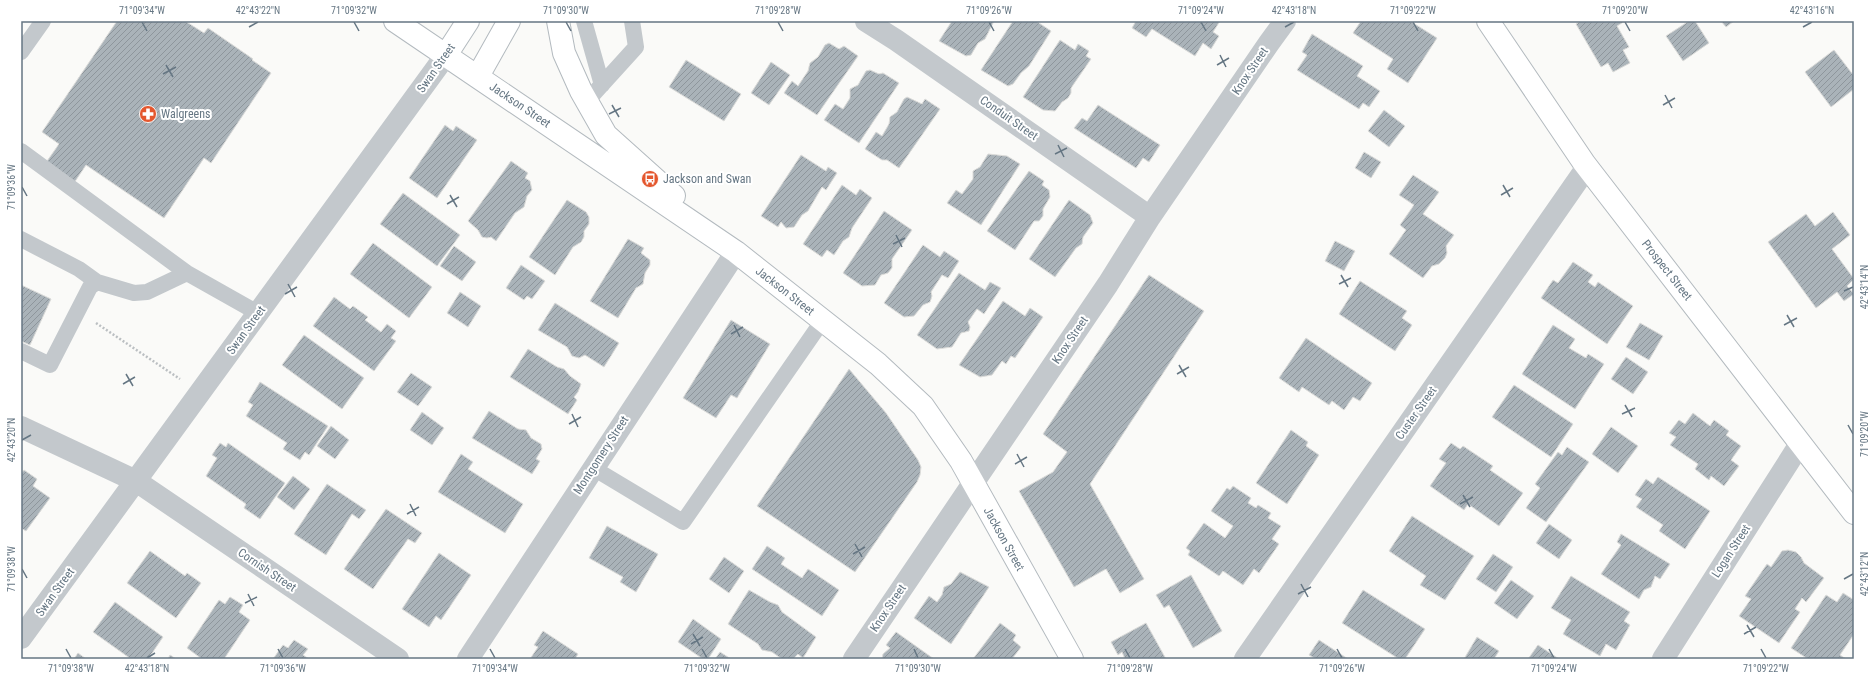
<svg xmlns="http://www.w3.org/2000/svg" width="1875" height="680" font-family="'Roboto Condensed',sans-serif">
<defs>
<pattern id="building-hatch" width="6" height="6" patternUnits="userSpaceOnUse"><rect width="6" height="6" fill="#aab3b9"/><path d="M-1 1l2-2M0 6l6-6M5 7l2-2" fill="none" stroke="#8e969c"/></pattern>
</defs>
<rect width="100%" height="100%" fill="#fafaf8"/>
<path fill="url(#building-hatch)" stroke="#dcdcda" d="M117 21H185L204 33 208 28 253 59 252 60 271 73 211 163 204 158 164 218 86 165 74 183 45 164 59 144 42 132Z
M952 21H994L985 39 978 43 971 55 966 56 939 41Z
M1013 21H1036L1051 31 1029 66 1021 73 1013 84 1008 86 981 70Z
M1136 21H1220L1213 32 1219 36 1211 49 1203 43 1195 56 1152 29 1146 37 1132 28Z
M1361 21H1410L1437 38 1408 83 1387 69 1393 59 1353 33Z
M1581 21H1625L1617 26 1629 47 1623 50 1630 63 1613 72 1608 63 1601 67 1576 24Z
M1689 21H1695L1709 43 1683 61 1666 36Z
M1721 21H1734L1726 27Z
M1312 34 1363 66 1357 76 1380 91 1369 107 1363 103 1359 109 1297 70 1307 55 1302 52Z
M1060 40 1075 50 1078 44 1089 51 1086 56 1091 59 1071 88V93L1068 98 1062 102 1055 111 1043 110 1023 97Z
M829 43 839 49 844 46 858 56 817 115 784 93 792 81 798 86 808 71 810 63 818 57 825 45Z
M1834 50 1854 76V89L1831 107 1805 72Z
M686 60 741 94 724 121 669 87Z
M771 62 790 75 769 105 751 93Z
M870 70 879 74 883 73 899 83 859 143 824 120 835 104 843 109 850 98V89L858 85 866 71Z
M907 97 922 104 925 99 940 109 899 168 887 160H882L865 149 876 132 882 136 889 124 890 117 897 112 904 99Z
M1098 105 1160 145 1149 162 1143 158 1136 168 1074 128 1082 118 1087 121Z
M1384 110 1405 126 1389 147 1368 131Z
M445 125 453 131 456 126 477 140 437 198 409 178Z
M1364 152 1381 162 1371 178 1355 168Z
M988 154 1007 156 1020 164 981 225 947 203 956 190 962 194 973 179V171L980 167Z
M801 155 826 171 828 167 837 173 826 190 822 187 808 211 802 215 794 227 786 228 781 222 778 227 761 216Z
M511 161 528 173 525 178 530 181 532 190 527 196 524 207 515 213 496 241 491 237 487 238 482 237 478 230 468 221Z
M1029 171 1044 181 1042 185 1049 190 1050 197 1043 209V216L1039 221H1034L1015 250 987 231Z
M1413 175 1439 192 1423 214 1454 235 1446 246 1447 253 1445 258 1439 264 1432 266 1423 278 1389 254 1406 230 1400 225 1414 205 1399 195Z
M842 185 856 195 860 189 872 198 852 228 849 237 843 241 834 255 827 250 822 257 803 244Z
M403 193 460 235 437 266 380 224Z
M567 200 586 212 589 217V224L584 231V237L581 242 573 247 555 275 529 257Z
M1069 200 1090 215 1093 223 1083 237 1082 244 1076 248 1055 277 1029 259Z
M884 211 912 230 892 259V268L888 273 881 275 875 285 862 286 843 273Z
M1833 212 1850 235 1832 249 1854 279 1847 286 1854 294 1844 301 1837 292 1816 308 1768 242 1806 214 1815 226Z
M628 239 644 248 641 253 650 260V265L645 273 643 284 636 288 618 318 590 301Z
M1335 241 1355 251 1344 271 1325 261Z
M373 243 432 287 409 318 350 274Z
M923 245 940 257 944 251 959 261 948 278 942 275 931 292 932 296 930 302 923 305 914 316 904 317 884 303Z
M454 246 476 262 462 281 440 266Z
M1573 262 1593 275 1588 282 1595 287 1598 282 1633 306 1607 344 1541 298 1553 280 1558 283Z
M521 265 545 281 532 299 527 296 524 300 506 288Z
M959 273 985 290 990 282 1001 288 984 314 977 309 968 322 970 327 969 331 961 333 952 347 937 349 917 335Z
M1149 275 1204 311 1090 484 1144 579 1120 593 1106 569 1074 587 1019 491 1053 472 1067 452 1043 434Z
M1360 281 1407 311 1402 318 1412 325 1395 351 1339 314Z
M21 285 51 299 30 345 21 341Z
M460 292 481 306 468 327 447 313Z
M334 297 350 309 353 306 368 317 365 320 381 332 387 324 396 331 391 338 396 341 374 371 313 326Z
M1003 301 1025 316 1030 308 1043 317 1015 358 1011 356 1006 364 1002 361 992 375 980 377 959 365Z
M555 303 619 343 604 367 585 355 579 358 572 356 567 347 538 330Z
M731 320 770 344 737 398 731 395 716 418 683 398Z
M1640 323 1663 336 1649 360 1626 347Z
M1553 325 1575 339 1569 348 1586 358 1588 354 1604 364 1575 409 1522 374Z
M304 335 364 378 342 409 282 365Z
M1306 338 1372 383 1360 401 1353 397 1344 410 1332 401 1329 405 1302 387 1299 392 1279 378Z
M528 349 557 367 564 369 570 376 581 384 578 392 574 397 577 400 568 414 510 377Z
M1626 357 1648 372 1633 394 1611 379Z
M849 369 886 413 918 460 921 467 920 475 917 482 855 572 757 506Z
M411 373 432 387 418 406 397 392Z
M260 382 328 426 309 455 305 452 300 460 283 449 287 443 246 416 253 405 248 402Z
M1514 385 1573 424 1551 457 1492 417Z
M489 411 518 429 526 430 531 438 541 444 542 449 536 459 540 461 532 474 472 438Z
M422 412 444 428 432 445 410 430Z
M1693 413 1710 426 1714 420 1729 431 1726 435 1741 446 1731 460 1739 466 1724 486 1711 476 1709 480 1695 469 1698 464 1670 445 1676 437 1669 433 1679 420 1685 424Z
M331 426 349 440 335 459 317 446Z
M1611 427 1638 446 1618 473 1592 454Z
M1291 430 1308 442 1306 446 1319 455 1287 504 1256 483Z
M220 443 226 447 228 443 285 483 260 519 244 508 246 504 206 476 217 458 212 455Z
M1451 443 1460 449 1463 446 1493 466 1490 470 1523 493 1499 526 1468 504 1464 510 1430 486 1446 463 1439 459Z
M1567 447 1589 462 1546 522 1526 508 1540 488 1535 484 1558 452 1562 455Z
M461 454 473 462 468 469 523 504 505 533 438 492Z
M24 470 37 479 33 486 50 498 26 531 21 528V474Z
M293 476 310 489 294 510 277 497Z
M1658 477 1710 511 1685 549 1659 531 1663 525 1636 507 1642 499 1635 495 1646 479 1653 484Z
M327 484 366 510 359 519 352 514 326 555 294 534Z
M1233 486 1251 498 1248 503 1256 508 1258 505 1271 513 1268 518 1281 526 1272 539 1279 544 1259 573 1254 569 1243 585 1223 571 1219 576 1188 555 1190 551 1186 548 1204 523 1225 538 1233 526 1211 511 1227 488 1230 490Z
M386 509 422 533 415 543 408 539 373 589 344 569Z
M1412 516 1474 556 1445 600 1420 585 1426 576 1389 551Z
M1549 524 1572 540 1559 559 1536 543Z
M607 526 658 554 636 592 620 582 623 577 589 558Z
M1621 534 1670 564 1660 579 1655 576 1651 587 1644 590 1639 599 1601 574 1621 545 1617 542Z
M767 546 785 558 781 564 802 578 808 569 839 590 822 616 752 569Z
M1788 550 1796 552 1801 557 1804 563 1824 578 1806 602 1802 598 1795 609 1800 612 1779 643 1739 616 1751 599 1745 596 1767 564 1771 567 1782 551Z
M150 551 185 576 187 573 201 583 176 618 127 583Z
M439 553 471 575 441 620 436 616 429 627 402 609Z
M1493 554 1513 567 1496 592 1476 579Z
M724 557 744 571 729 593 709 579Z
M960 572 989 587 951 644 914 618 929 596 937 602 942 595 944 587 951 584Z
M1191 575 1222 631 1193 648 1169 605 1164 608 1156 595Z
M1571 576 1630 612 1624 621 1630 625 1616 650 1606 644 1600 656 1563 634 1571 620 1551 608Z
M1511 580 1534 596 1517 619 1494 603Z
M749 590 770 602 778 605 782 612 816 637 803 658 798 654 793 659H782L772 652 762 650 758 644 728 624Z
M1363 590 1425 629 1405 659H1399L1342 623Z
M1843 593 1854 600V634L1840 655 1846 659H1808L1791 648 1826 595 1837 602Z
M230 597 243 605 239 612 250 620 224 659H202L187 648 219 600 225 604Z
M115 602 163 637 148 659H131L93 632Z
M693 619 721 639 708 659H703L678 642Z
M1000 623 1016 635 1013 640 1021 647 1012 659H973Z
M1146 623 1166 659H1125L1122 652 1118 655 1111 642Z
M543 631 578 654 575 659H530L538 647 534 645Z
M896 632 934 659H882L883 654 890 648 886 645Z
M1477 637 1499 651 1494 659H1464Z
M294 640 308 649 303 655 309 659H273L283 645 288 648Z
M1319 640 1348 659H1316L1309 655Z
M1538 645 1559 659H1528Z
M720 652 731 659H715Z
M78 653 86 659H74Z
M170 655 176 659H168Z"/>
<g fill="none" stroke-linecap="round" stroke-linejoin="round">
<g stroke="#b3babf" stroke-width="24">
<path id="secondary" d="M395 21 736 252 878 364 923 406 961 461 1072 659
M558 21 564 53 581 91 606 135 674 196
M1488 21 1584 163 1854 513
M446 55 468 21
M478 76 509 21"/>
</g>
<path stroke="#bbbfc2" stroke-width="2.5" stroke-dasharray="2 2" stroke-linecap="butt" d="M96 323 180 379"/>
<path stroke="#c3c8cc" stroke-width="16" d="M584 21 602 85
M21 52 43 21
M587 101 636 47 632 21
M21 151 187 273 258 313
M21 239 79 269 97 282 134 293 147 292 187 273
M21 351 50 365 90 287 97 282
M593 468 683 522 823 320"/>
<path stroke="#c3c8cc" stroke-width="22" d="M866 21 896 40 1150 217
M21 427 136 481 398 659
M21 638 446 55
M468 659 736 252
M854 659 1108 284 1150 217 1269 43 1285 21
M1245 659 1587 167
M1663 659 1800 444"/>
<use href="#secondary" stroke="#fff" stroke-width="22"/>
</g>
<path fill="none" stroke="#657683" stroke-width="1.5" d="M142 22 147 31M354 22 359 31M566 22 571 31M778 22 783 31M989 22 994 31M1201 22 1206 31M1413 22 1418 31M1625 22 1630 31M249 27 258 22M1285 27 1294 22M1803 27 1812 22M1220 55 1226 67M166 65 173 77M1217 65 1229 58M163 74 176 67M1665 95 1672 108M612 105 619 117M1663 105 1675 98M609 114 621 108M1058 145 1064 157M1055 154 1067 148M1503 185 1510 197M22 187 27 196M450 195 457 207M1501 195 1513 188M447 204 459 197M896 235 902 247M893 244 905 238M1341 275 1348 287M288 284 295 297M1339 284 1351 278M1844 291 1853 287M285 294 297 287M1787 315 1794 327M734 325 740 337M1784 325 1797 318M731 334 743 327M1179 365 1186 377M126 374 133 386M1177 374 1189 367M123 384 135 377M1625 405 1632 417M572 414 578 427M1622 414 1635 408M569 424 581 417M1848 425 1853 434M22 440 31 435M1017 454 1024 467M1015 464 1027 457M1463 495 1470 507M410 504 416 516M1460 504 1473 497M407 514 419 507M855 544 862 557M853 554 865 547M22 569 27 578M1844 579 1853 574M1301 584 1308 597M248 594 254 606M1298 594 1311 587M245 603 257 597M1747 625 1754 637M693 634 700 646M1744 634 1756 627M691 644 703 637M66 649 71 658M278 649 283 658M490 649 495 658M702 649 707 658M914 649 918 658M1125 649 1130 658M1337 649 1342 658M1549 649 1554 658M1761 649 1766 658M147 658 155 653"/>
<defs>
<g id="pharmacy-disc" transform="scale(0.9)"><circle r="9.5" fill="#e4572e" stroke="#fff"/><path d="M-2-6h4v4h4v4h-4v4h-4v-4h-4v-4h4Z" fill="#fff"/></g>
<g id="bus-disc" transform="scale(0.9)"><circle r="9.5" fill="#e4572e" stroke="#fff"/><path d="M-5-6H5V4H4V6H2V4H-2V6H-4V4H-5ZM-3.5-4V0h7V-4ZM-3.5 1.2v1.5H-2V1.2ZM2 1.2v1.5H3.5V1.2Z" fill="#fff"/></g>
</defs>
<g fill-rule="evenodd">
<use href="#pharmacy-disc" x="148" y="114"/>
<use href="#bus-disc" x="650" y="179"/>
</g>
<g text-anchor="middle" stroke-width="4" stroke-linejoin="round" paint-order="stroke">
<g font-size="12" fill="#657683" stroke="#fff">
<text transform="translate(436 68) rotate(-55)" y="4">Swan Street</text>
<text transform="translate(1250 71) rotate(-56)" y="4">Knox Street</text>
<text transform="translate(520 105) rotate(34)" y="4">Jackson Street</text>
<text transform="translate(1009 118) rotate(35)" y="4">Conduit Street</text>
<text transform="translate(1667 270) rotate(52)" y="4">Prospect Street</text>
<text transform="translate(785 291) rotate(38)" y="4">Jackson Street</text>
<text transform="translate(246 330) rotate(-54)" y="4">Swan Street</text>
<text transform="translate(1070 340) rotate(-56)" y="4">Knox Street</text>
<text transform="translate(1416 413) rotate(-55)" y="4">Custer Street</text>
<text transform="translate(601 455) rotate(-57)" y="4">Montgomery Street</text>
<text transform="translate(1004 539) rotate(61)" y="4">Jackson Street</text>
<text transform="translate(1731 551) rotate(-57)" y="4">Logan Street</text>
<text transform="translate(267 570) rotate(34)" y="4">Cornish Street</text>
<text transform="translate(55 592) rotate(-54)" y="4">Swan Street</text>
<text transform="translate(888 608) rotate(-56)" y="4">Knox Street</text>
</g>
<g font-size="12" fill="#657683" stroke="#fff" text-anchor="start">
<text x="161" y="118">Walgreens</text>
<text x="663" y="183">Jackson and Swan</text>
</g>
</g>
<rect width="1875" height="680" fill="none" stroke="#ffffff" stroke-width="44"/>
<rect x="22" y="22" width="1831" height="636" fill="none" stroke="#657683" stroke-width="1.5"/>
<g font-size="10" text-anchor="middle" fill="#657683">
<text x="142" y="14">71°09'34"W</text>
<text x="258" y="14">42°43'22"N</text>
<text x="354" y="14">71°09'32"W</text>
<text x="566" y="14">71°09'30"W</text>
<text x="778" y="14">71°09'28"W</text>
<text x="989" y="14">71°09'26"W</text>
<text x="1201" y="14">71°09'24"W</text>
<text x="1294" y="14">42°43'18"N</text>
<text x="1413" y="14">71°09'22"W</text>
<text x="1625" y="14">71°09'20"W</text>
<text x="1812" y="14">42°43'16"N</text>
<text transform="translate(11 187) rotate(-90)" y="4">71°09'36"W</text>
<text transform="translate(1864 287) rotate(-90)" y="4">42°43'14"N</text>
<text transform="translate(1864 434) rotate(-90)" y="4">71°09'20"W</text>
<text transform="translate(11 440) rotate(-90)" y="4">42°43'20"N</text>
<text transform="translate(11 569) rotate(-90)" y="4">71°09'38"W</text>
<text transform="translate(1864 574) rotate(-90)" y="4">42°43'12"N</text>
<text x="71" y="672">71°09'38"W</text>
<text x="147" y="672">42°43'18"N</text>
<text x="283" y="672">71°09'36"W</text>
<text x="495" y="672">71°09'34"W</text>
<text x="707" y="672">71°09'32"W</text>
<text x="918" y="672">71°09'30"W</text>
<text x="1130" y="672">71°09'28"W</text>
<text x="1342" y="672">71°09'26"W</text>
<text x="1554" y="672">71°09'24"W</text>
<text x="1766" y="672">71°09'22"W</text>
</g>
</svg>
